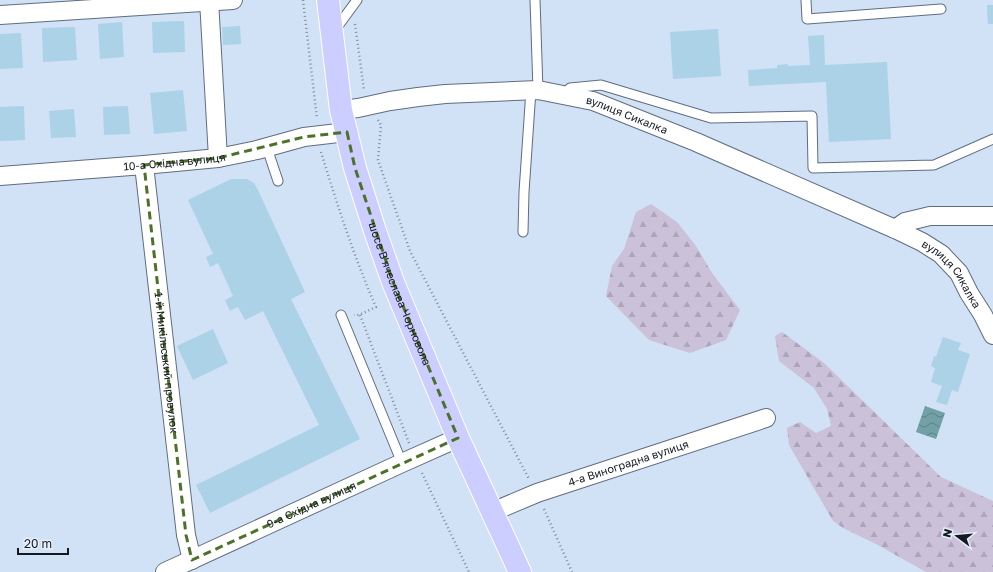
<svg xmlns="http://www.w3.org/2000/svg" width="993" height="572" font-family="'Golos Text',sans-serif">
<defs>
<pattern id="forest-firs" width="22" height="20" patternUnits="userSpaceOnUse"><rect width="22" height="20" fill="#cbc1d8"/><path d="M5 1l3.5 6h-7zM16 11l3.5 6h-7z" fill="#ada5b9"/></pattern>
<pattern id="water-waves" width="16" height="10" patternUnits="userSpaceOnUse"><rect width="16" height="10" fill="#71a0a6"/><path d="M0 5q4-4 8 0t8 0" fill="none" stroke="#5c8287"/></pattern>
</defs>
<rect width="100%" height="100%" fill="#d1e1f6"/>
<path fill="url(#forest-firs)" d="M651 204 677 222 696 246 712 273 740 310 726 340 690 353 649 340 606 296 612 266 624 249 636 212Z
M782 332 824 363 941 477 993 501V572H926L876 544 843 528 833 521 789 445 787 428 800 422 816 433 831 426 827 409 814 388 779 361 775 336Z"/>
<path fill="url(#water-waves)" d="M925 406 945 413 936 439 916 432Z"/>
<path fill="#abd2e7" d="M987 5H993V24H988Z
M184 21 185 52 153 53 152 22Z
M122 22 124 57 100 59 98 24Z
M240 26 241 44 223 45 222 27Z
M75 27 77 60 43 62 42 28Z
M718 29 721 76 673 79 670 32Z
M21 33 23 68 0 69V34Z
M824 35 825 65 887 62 891 139 829 142 826 82 749 86 748 70 777 68V65L788 64V66L810 65 808 36Z
M183 90 187 131 154 134 150 93Z
M24 106 25 140 0 141V107Z
M128 106 130 134 104 135 103 107Z
M74 109 76 137 51 138 49 111Z
M231 179H247L254 183 258 190 305 292 291 299 360 439 210 513 196 485 319 425 263 311 245 320 238 307 230 311 225 300 233 296 218 263 210 267 206 257 213 254 188 200Z
M213 329 228 363 193 380 177 346Z
M943 337 961 343 958 350 970 354 958 392 952 390 947 405 936 402 942 386 931 382 935 368 931 366 934 356 936 357Z"/>
<g fill="none" stroke-linecap="round" stroke-linejoin="round">
<g stroke="#606d80" stroke-width="11">
<path id="service" d="M535 0 538 90
M806 0 807 19 941 9
M335 30 357 0
M565 96 570 88 601 85 711 118 812 116 813 168 934 165 993 139
M267 148 278 181
M523 232 524 192 531 90
M341 315 402 463"/>
</g>
<g stroke="#606d80" stroke-width="20">
<g id="minor">
<path d="M209 0 218 158"/>
<path d="M0 15 233 0"/>
<path id="s1" d="M341 110 358 108 390 101 418 97 445 94 538 90 593 101 696 142 895 229 922 242 941 254 959 273 969 293 983 315 993 335"/>
<path id="s2" d="M144 165 186 535 192 560"/>
<path id="s3" d="M0 176 144 165 218 158 257 150 304 137 347 132"/>
<path d="M895 229 905 222 930 216H993"/>
<path id="s4" d="M492 512 537 493 766 418"/>
<path id="s5" d="M165 572 402 463 458 438"/>
</g>
</g>
<g stroke="#fff" stroke-width="24">
<g id="primary">
<path id="s6" d="M328 0 341 110 355 168 375 231 393 282 458 438 520 572"/>
</g>
</g>
<path stroke="#828e9d" stroke-width="2.5" stroke-dasharray="1 3" stroke-linecap="butt" d="M303 0 317 119
M355 24 364 90
M378 120 381 125 378 160 410 251 529 479
M321 152C337 204 354 257 376 307L359 315H354
M360 315 409 443
M422 473 469 572
M544 509 572 572"/>
<use href="#service" stroke="#fff" stroke-width="9"/>
<use href="#minor" stroke="#fff" stroke-width="18"/>
<use href="#primary" stroke="#cbcefe" stroke-width="22"/>
</g>
<path fill="none" stroke="#4d712a" stroke-width="3" stroke-dasharray="8 5" stroke-linejoin="round" d="M347 132 355 168 393 282 458 438 192 560 186 535 144 165 218 158 304 137Z"/>
<g text-anchor="middle" stroke-width="3" stroke-linejoin="round" paint-order="stroke">
<g font-size="11" fill="#151a22" stroke="#e4eefb">
<text dy="4" stroke="none"><textPath href="#s1" startOffset="291">вулиця Сикалка</textPath></text>
<text dy="4" stroke="none"><textPath href="#s3" startOffset="175">10-а Східна вулиця</textPath></text>
<text dy="4" stroke="none"><textPath href="#s1" startOffset="657">вулиця Сикалка</textPath></text>
<text dy="4" stroke="none"><textPath href="#s6" startOffset="304">шосе В'ячеслава Чорновола</textPath></text>
<text dy="4" stroke="none"><textPath href="#s2" startOffset="199">1-й Микільський провулок</textPath></text>
<text dy="4" stroke="none"><textPath href="#s4" startOffset="145">4-а Виноградна вулиця</textPath></text>
<text dy="4" stroke="none"><textPath href="#s5" startOffset="161">9-а Східна вулиця</textPath></text>
</g>
</g>
<g transform="translate(957 536) rotate(286)" stroke="#e4eefb" stroke-width="3" paint-order="stroke">
<path d="M0-3L7 15L0 10L-7 15Z" fill="#151a22"/>
<text y="-6" font-size="11" font-weight="bold" text-anchor="middle" fill="#151a22">N</text>
</g>
<path d="M18 548v6h50v-6" fill="none" stroke="#151a22" stroke-width="2"/>
<text x="24" y="548" font-size="12" fill="#151a22" stroke="#e4eefb" stroke-width="3" paint-order="stroke">20 m</text>
</svg>
